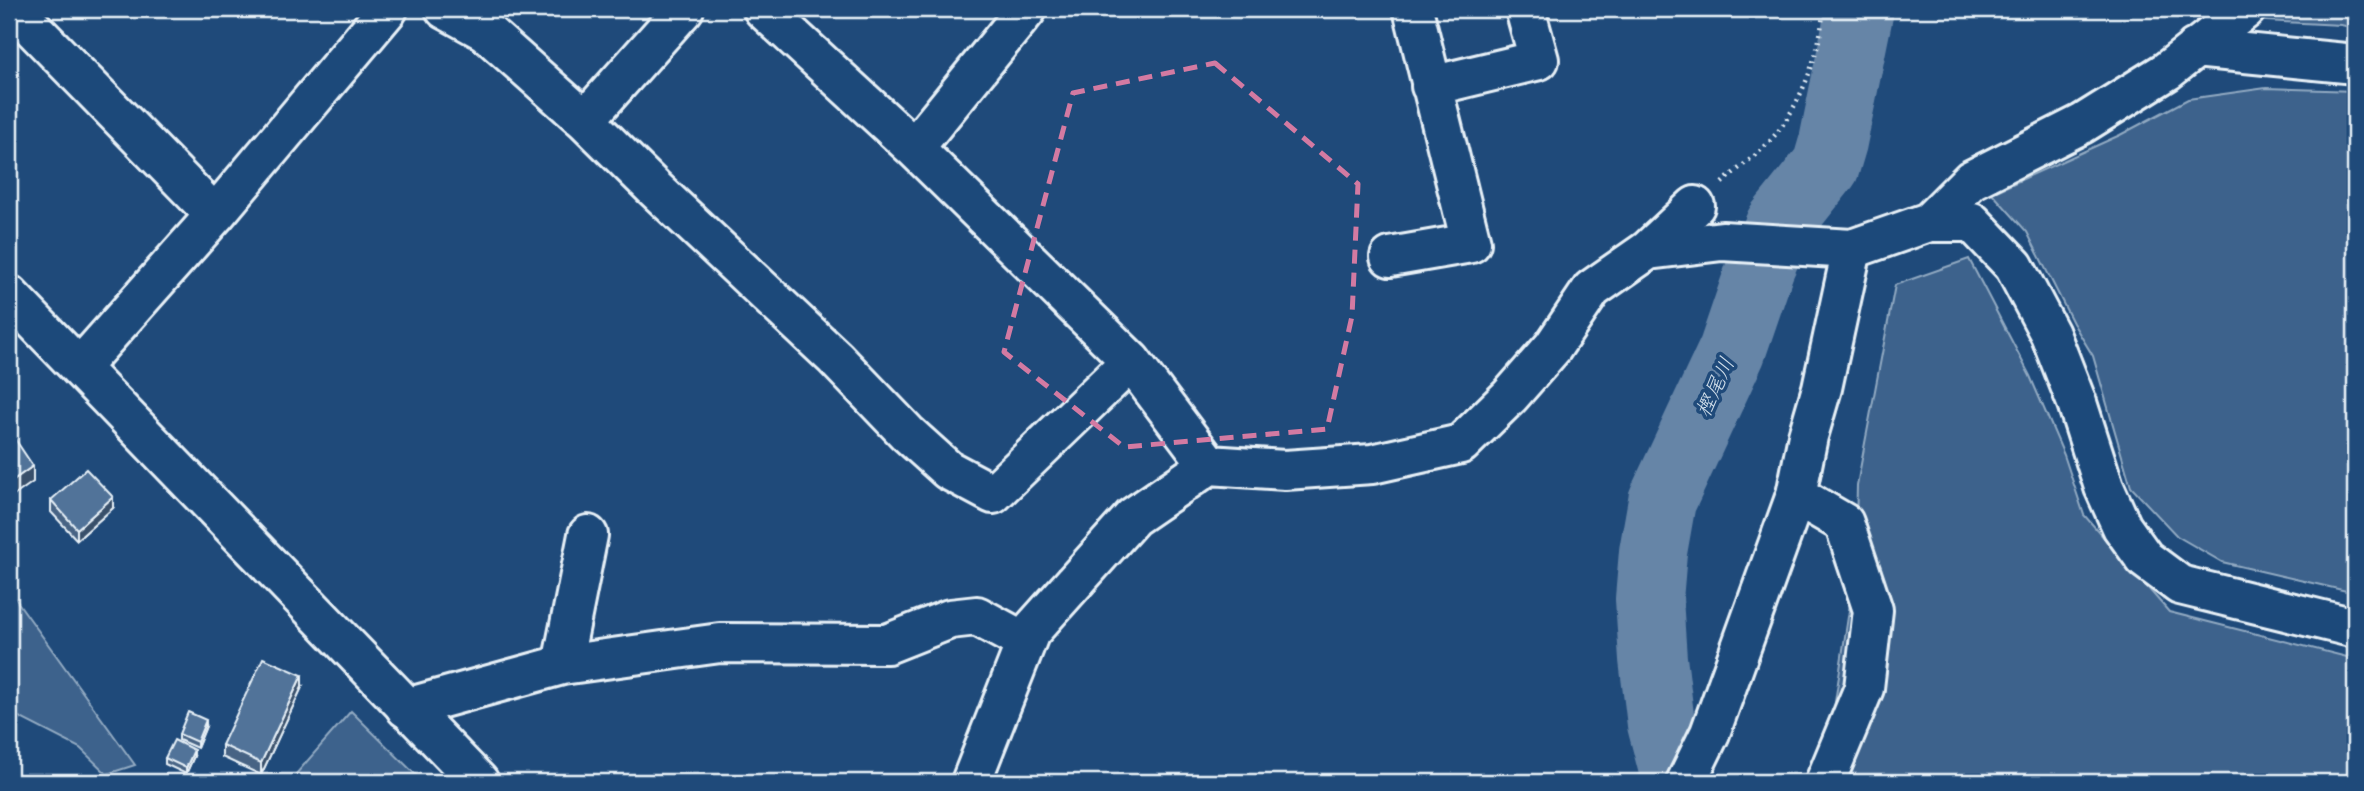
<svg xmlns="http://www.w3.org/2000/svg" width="2364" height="791" font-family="Delius,'Klee One',sans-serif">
<rect width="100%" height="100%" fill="#1f4a7a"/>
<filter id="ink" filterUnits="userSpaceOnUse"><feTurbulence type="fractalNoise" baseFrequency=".0143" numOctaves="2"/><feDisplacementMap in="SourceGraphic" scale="14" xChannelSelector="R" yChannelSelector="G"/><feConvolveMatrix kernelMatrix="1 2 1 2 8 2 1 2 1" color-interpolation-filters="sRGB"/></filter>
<g filter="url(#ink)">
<path fill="#3c628c" stroke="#92aac2" stroke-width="2" d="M2278 9H2355V28L2341 25 2264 21Z
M2266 88 2355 91V593L2222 562 2177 536 2131 487 2093 356 2073 323 2027 232 1992 193 2120 135 2188 99Z
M1969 259 2030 376 2064 455 2084 515 2169 612 2355 659V782H1813L1828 748 1855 571 1857 485 1895 285Z
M9 590 135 765 107 774 80 748 9 712Z
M351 711 423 782H289Z"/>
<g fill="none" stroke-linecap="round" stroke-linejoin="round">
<path stroke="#6685a7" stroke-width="68" d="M1676 782 1661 724 1653 659 1649 599 1653 552 1662 501 1732 351 1761 266 1779 225 1826 166 1833 142 1860 9"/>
<g stroke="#e8f1f8" stroke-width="44">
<path id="minor" d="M14 9 215 215
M445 9 485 31 585 120 653 187 835 358 907 433 948 470 993 494 1131 361
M763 9 914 148 1131 361 1209 465
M2195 48 2355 64
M1431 86 1539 60 1525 9
M585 120 684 9
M914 148 1027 9
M1929 222 1971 180 2082 124 2167 71 2246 9
M1648 250 1695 206
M1390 257 1471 243 1413 9
M80 367 215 215 388 9
M1796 495 1844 523 1873 610 1864 688 1825 782
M562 665 588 535
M406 708 562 665 720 643 887 644 950 619 977 616 1025 642
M971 782 1030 632 1133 517 1209 465 1285 470 1372 464 1461 444 1510 396 1553 347 1592 289 1648 250 1722 241 1852 249 1929 222H1972L2014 266 2050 334 2077 403 2104 487 2122 527 2145 559 2180 585 2355 628"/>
</g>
<g stroke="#e8f1f8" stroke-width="44">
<path id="tertiary" d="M9 295 479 782
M1686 782 1710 733 1796 495 1808 436 1822 388 1852 249"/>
</g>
<path stroke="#e8f1f8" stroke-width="4.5" stroke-dasharray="2 5" stroke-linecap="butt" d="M1722 183C1739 167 1761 153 1775 135 1801 104 1822 49 1823 9"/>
<use href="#minor" stroke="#1f4a7a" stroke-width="38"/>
<use href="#tertiary" stroke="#1f4a7a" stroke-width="38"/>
</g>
<path fill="#466384" stroke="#e8f1f8" stroke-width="2" d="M51 500 113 508 77 540 51 512Z
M302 687 261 775 222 757V745Z
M206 726 197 748 179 740V734Z
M194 756 186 774 165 764V758Z"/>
<path fill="#39506b" stroke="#e8f1f8" stroke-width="2" d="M33 466V482L9 499V483Z
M113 497V508L77 540V529Z
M302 675V687L261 775V763Z
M206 720V726L197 748V742Z
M194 750V756L186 774V768Z"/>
<path fill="#517399" stroke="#e8f1f8" stroke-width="2" d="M9 430 33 466 9 483Z
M86 469 113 497 77 529 51 500Z
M263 658 302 675 261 763 222 745Z
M188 712 206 720 197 742 179 734Z
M174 740 194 750 186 768 165 758Z"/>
</g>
<path fill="none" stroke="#d37aa2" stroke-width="5" stroke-dasharray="14 9" stroke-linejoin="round" d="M1215 63 1358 184 1352 316 1327 429 1124 447 1004 352 1073 93Z"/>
<g text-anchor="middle" stroke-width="7" stroke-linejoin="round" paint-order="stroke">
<g font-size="21" font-style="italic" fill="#d4e1ec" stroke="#1f4a7a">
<text transform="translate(1715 387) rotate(-65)" y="7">樫尾川</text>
</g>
</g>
<rect width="2364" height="791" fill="none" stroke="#1f4a7a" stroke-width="35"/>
<rect x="18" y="18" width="2329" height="756" fill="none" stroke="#e8f1f8" stroke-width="2.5" filter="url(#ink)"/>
</svg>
